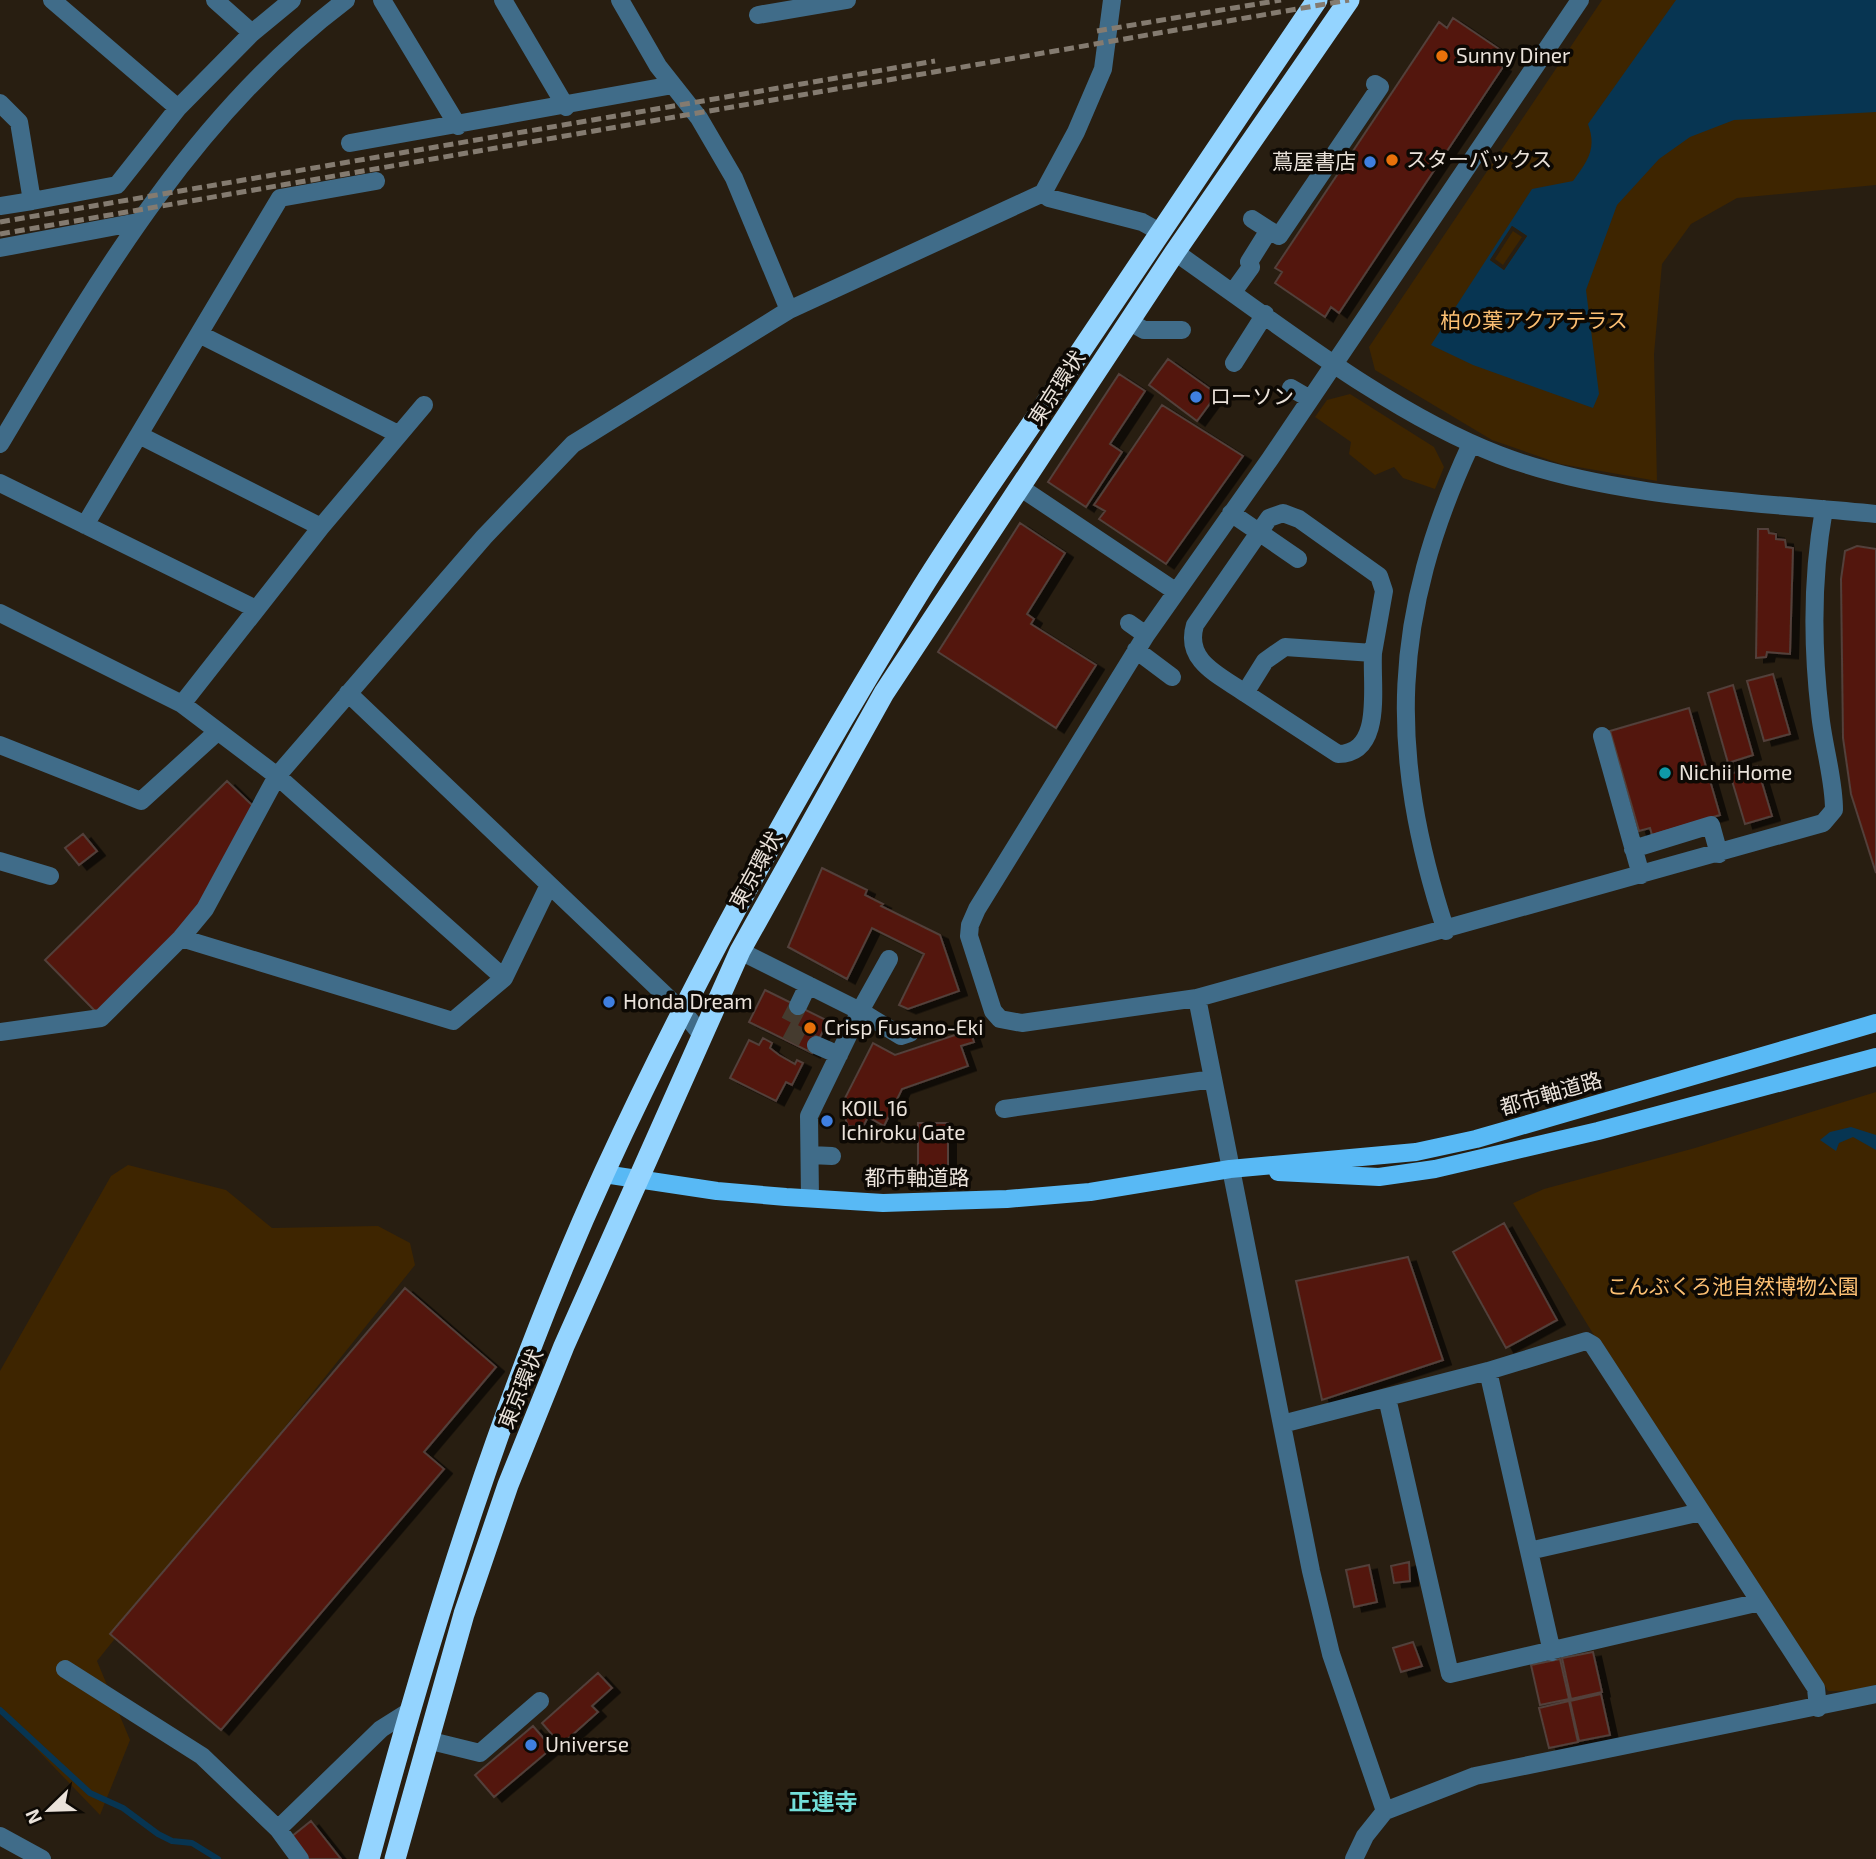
<svg xmlns="http://www.w3.org/2000/svg" width="1876" height="1859" font-family="'Exo 2','Noto Sans JP',sans-serif">
<defs>
<filter id="shadow"><feDropShadow dx="8" dy="4.5" stdDeviation="0" flood-color="#0009"/></filter>
</defs>
<rect width="100%" height="100%" fill="#281e11"/>
<path fill="#3e2500" d="M1602 0H1876V185L1737 198 1691 224 1662 264 1654 354 1657 481 1561 464 1492 440 1375 370 1369 347Z
M1350 394 1434 447 1444 467 1435 489 1403 478 1394 467 1375 475 1349 454 1351 442 1315 417 1327 400Z
M1876 1092V1685L1849 1691H1828L1652 1430 1513 1203 1544 1189 1695 1148Z
M128 1165 226 1190 272 1228 378 1226 410 1243 415 1265 97 1661 130 1740 100 1815 0 1711V1371L111 1176Z"/>
<path fill="#073552" fill-rule="evenodd" d="M1676 0H1876V112L1734 120 1690 137 1659 159 1617 205 1586 290 1599 394 1593 408 1473 365 1431 345 1532 189 1573 181C1588 160 1597 149 1588 124ZM1512 226 1527 236 1504 270 1490 260Z
M1851 1127 1876 1135V1150L1853 1137 1839 1143 1836 1151 1820 1140 1830 1132Z"/>
<path fill="#281e11" fill-rule="evenodd" d="M1512 226 1527 236 1504 270 1490 260ZM1513 231 1522 237 1503 265 1495 259Z"/>
<g fill="none" stroke-linecap="round" stroke-linejoin="round">
<path stroke="#073552" stroke-width="6" d="M0 1710 90 1793 123 1808 158 1834 172 1841 192 1843 218 1859"/>
</g>
<path fill="#52190c" stroke="#523f3a" stroke-width="2" filter="url(#shadow)" d="M1453 18 1505 53 1498 64 1503 67 1339 313 1331 307 1325 317 1275 283 1282 272 1275 268 1439 22 1447 28Z
M1168 359 1217 394 1197 421 1149 385Z
M1119 374 1145 391 1110 444 1122 452 1086 507 1048 482Z
M1162 405 1243 456 1166 564 1099 519 1105 511 1094 505Z
M1020 523 1065 553 1027 614 1034 619 1031 624 1096 665 1056 728 938 652Z
M1758 529H1768L1769 533 1776 534V539L1785 540 1786 547 1793 548 1790 654 1767 652 1766 657 1756 658Z
M1857 546 1876 549V873L1851 794 1843 738 1841 579 1845 551Z
M1773 674 1790 734 1764 741 1747 681Z
M1733 685 1753 755 1728 763 1708 693Z
M1689 708 1720 815 1652 835 1650 828 1639 831 1610 731Z
M1757 766 1772 816 1745 824 1730 774Z
M227 781 253 806 202 902 176 935 97 1013 45 960Z
M83 834 97 851 79 865 65 848Z
M822 868 867 890 865 895 883 904 881 906 940 935 959 991 908 1009 899 1005 924 954 872 928 847 979 788 947Z
M765 990 828 1021 812 1053 749 1022Z
M970 1030 974 1042 961 1046 968 1066 902 1089 884 1126 868 1117 863 1127 848 1126 841 1106 873 1043 895 1055Z
M763 1038 772 1043 770 1048 779 1055 795 1064 797 1060 803 1063 792 1085 786 1082 776 1101 730 1078 749 1040 759 1045Z
M918 1123H948V1175H918Z
M1504 1223 1557 1320 1506 1348 1453 1252Z
M1408 1257 1443 1360 1322 1400 1296 1281Z
M405 1288 496 1367 424 1452 444 1469 221 1730 110 1634Z
M1409 1562 1410 1581 1394 1583 1391 1566Z
M1369 1565 1377 1602 1354 1607 1346 1570Z
M1413 1642 1422 1666 1401 1672 1393 1648Z
M1593 1652 1602 1692 1571 1699 1562 1658Z
M1560 1659 1569 1699 1540 1705 1531 1665Z
M598 1673 612 1688 592 1706 598 1712 561 1745 542 1723Z
M1601 1694 1610 1735 1579 1741 1570 1701Z
M1569 1701 1578 1742 1549 1748 1539 1708Z
M533 1726 552 1748 494 1797 475 1775Z
M311 1821 341 1859H307L291 1837Z"/>
<g fill="none" stroke-linecap="round" stroke-linejoin="round">
<path stroke="#453b2f" stroke-width="18" stroke-dasharray="18 9" stroke-linecap="butt" d="M798 1006 786 1029 816 1045"/>
<path stroke="#406c89" stroke-width="18" d="M52 0 178 108 252 33 292 0
M215 0 252 33
M382 0 458 126
M503 0 566 107
M620 0 658 66 699 118 734 178 789 310
M1580 0 1270 459 1146 635 977 909 970 925 969 936 993 1011 1000 1019 1022 1023 1197 998 1823 823 1834 810C1834 778 1823 745 1820 713 1812 645 1812 576 1824 509
M758 15 847 0
M0 103 19 122 32 201 117 185 178 108
M350 143 673 85
M1043 193 1049 198 1142 222 1160 232
M0 206 32 201
M1269 230 1279 236 1380 87 1375 84
M0 248 138 222
M1175 252C1274 321 1387 412 1499 455 1611 498 1756 502 1876 514
M1233 292 1251 267 1249 262 1269 230 1252 219
M1130 322 1144 330H1182
M201 335 398 434
M1234 363 1265 314
M1291 388 1310 399
M141 436 321 527
M0 444C96 283 193 115 346 0
M0 483 256 609
M1021 488 1175 591
M1231 513 1298 559
M1283 513 1299 519 1379 576 1384 591 1373 653 1285 647 1265 661 1245 693C1219 675 1184 661 1195 625L1269 518Z
M85 525 280 198 376 181
M0 613 182 704 277 776 504 978
M1129 623 1146 635
M1136 650 1172 677
M348 693 684 1013 702 1035
M1245 693 1338 754C1384 753 1371 687 1373 653
M182 704 321 527 424 405
M1602 736 1641 875
M0 745 141 801 217 732
M1633 849 1711 825 1719 854
M0 861 50 876
M1446 931C1387 751 1391 616 1471 444
M181 938 453 1021 504 978 549 885
M740 951 860 1011 889 959
M1197 998 1311 1571 1331 1654 1385 1811
M798 1006 808 985
M0 1032 101 1018 181 938 205 909 277 776 484 537 573 444 789 310 1043 193 1076 132 1103 69 1112 0
M816 1045 839 1055
M1004 1109 1213 1079
M810 1155 832 1156
M810 1198 809 1116 860 1011 901 1036 910 1033
M1488 1371 1552 1652
M1387 1398 1450 1674 1760 1602
M1282 1424 1488 1371 1586 1341 1593 1345 1816 1688 1818 1708
M1529 1551 1701 1512
M65 1669 202 1756 278 1829 300 1859
M427 1740 480 1753 540 1701
M278 1829 381 1729 408 1712
M0 1836 42 1859
M1354 1859 1365 1836 1385 1811 1475 1776 1876 1694"/>
<path stroke="#58b9f5" stroke-width="18" d="M1278 1172 1379 1177 1435 1169 1598 1131 1876 1057
M604 1174 717 1191 786 1197 883 1203 1007 1199 1090 1192 1230 1169 1416 1152 1476 1139 1876 1023"/>
<path stroke="#94d4ff" stroke-width="21" d="M369 1859C431 1627 505 1389 605 1171 696 973 803 781 917 596 959 527 1007 461 1052 394 1140 263 1228 131 1317 0
M395 1859 464 1614 508 1485 564 1346 740 951 884 693 1175 252 1349 0"/>
<path stroke="#847b70" stroke-width="5" stroke-dasharray="10 5" stroke-linecap="butt" d="M1097 31 1281 0
M0 222 935 61
M0 234 1349 0"/>
</g>
<g fill="#e8710a" stroke="#0d0904" stroke-width="2.5">
<circle cx="1442" cy="56" r="7"/>
<circle cx="1392" cy="160" r="7"/>
<circle cx="810" cy="1028" r="7"/>
</g>
<g fill="#3f7fe0" stroke="#0d0904" stroke-width="2.5">
<circle cx="1370" cy="162" r="7"/>
<circle cx="1196" cy="397" r="7"/>
<circle cx="609" cy="1002" r="7"/>
<circle cx="827" cy="1121" r="7"/>
<circle cx="531" cy="1745" r="7"/>
</g>
<circle fill="#0f9aa8" stroke="#0d0904" stroke-width="2.5" cx="1665" cy="773" r="7"/>
<g text-anchor="middle" stroke-width="7" stroke-linejoin="round" paint-order="stroke">
<g font-size="21" fill="#eae2da" stroke="#0d0904" text-anchor="start">
<text x="1456" y="63">Sunny Diner</text>
<text x="1406" y="167">スターバックス</text>
<text x="1356" y="169" text-anchor="end">蔦屋書店</text>
<text x="1210" y="404">ローソン</text>
<text x="1679" y="780">Nichii Home</text>
<text x="623" y="1009">Honda Dream</text>
<text x="824" y="1035">Crisp Fusano-Eki</text>
<text x="841" y="1116">KOIL 16<tspan x="841" dy="24">Ichiroku Gate</tspan></text>
<text x="545" y="1752">Universe</text>
</g>
<g font-size="21" fill="#fcbf72" stroke="#0d0904">
<text x="1534" y="328">柏の葉アクアテラス</text>
<text x="1733" y="1294">こんぶくろ池自然博物公園</text>
</g>
<g font-size="21" fill="#eae2da" stroke="#0d0904">
<text transform="translate(1057 388) rotate(-57)" y="7">東京環状</text>
<text transform="translate(756 870) rotate(-61)" y="7">東京環状</text>
<text transform="translate(1551 1094) rotate(-16)" y="7">都市軸道路</text>
<text x="917" y="1185">都市軸道路</text>
<text transform="translate(521 1389) rotate(-68)" y="7">東京環状</text>
</g>
<g font-size="23" font-weight="bold" fill="#74dfda" stroke="#0d0904">
<text x="823" y="1810">正連寺</text>
</g>
</g>
<g transform="translate(49 1810) rotate(247)" stroke="#0d0904" stroke-width="5" paint-order="stroke">
<path d="M0-5L12 26L0 18L-12 26Z" fill="#eae2da"/>
<text y="-10" font-size="19" font-weight="bold" text-anchor="middle" fill="#eae2da">N</text>
</g>
</svg>
